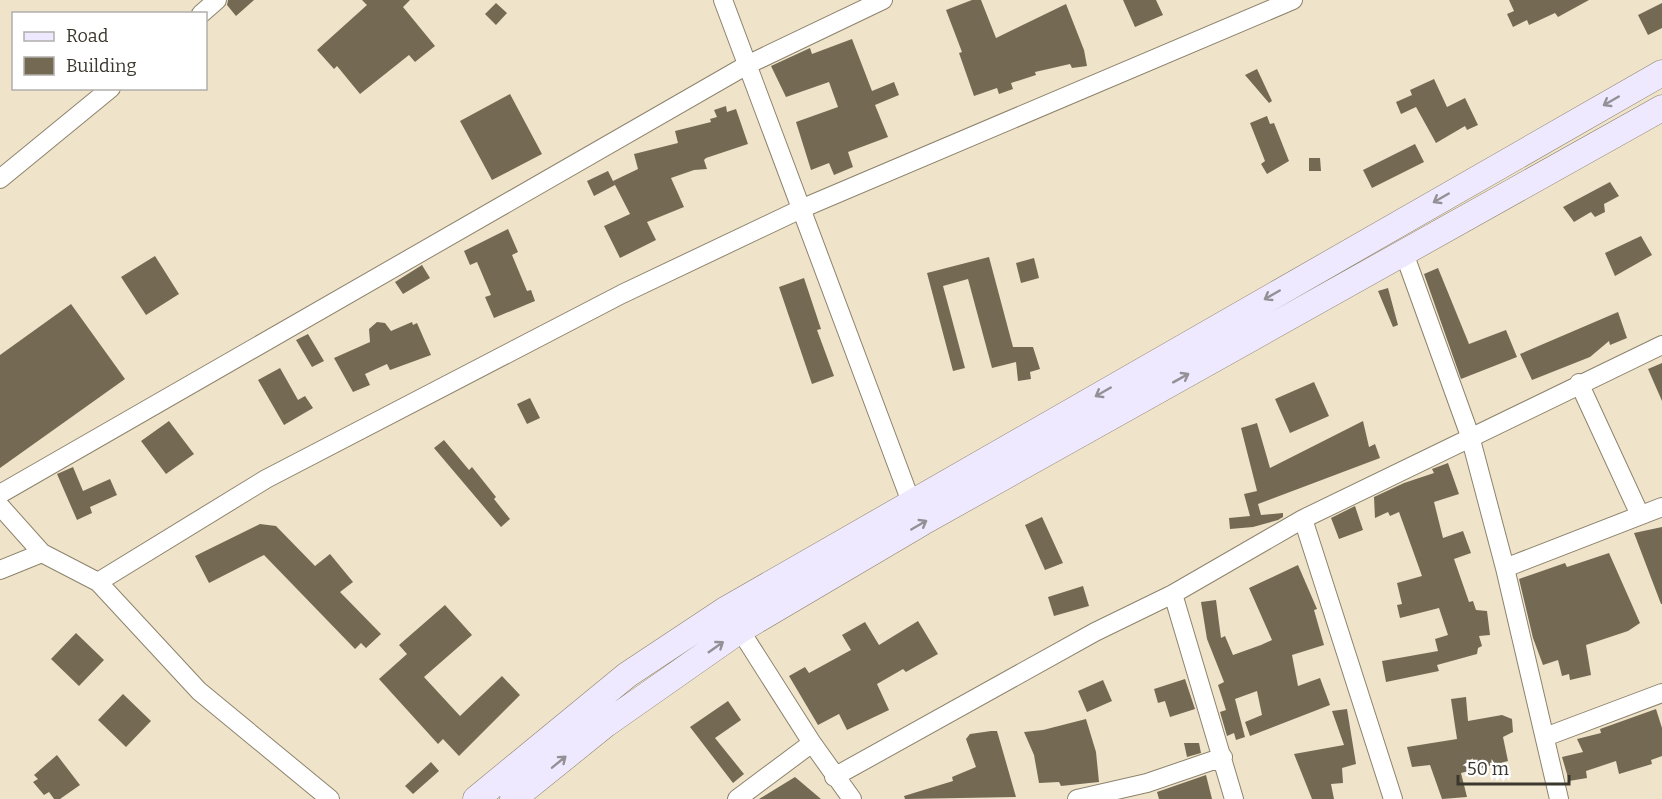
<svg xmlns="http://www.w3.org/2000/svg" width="1662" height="799" font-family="Bitter,serif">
<rect width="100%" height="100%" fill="#efe3ca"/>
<path fill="#746a54" d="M228 0H254L236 16 227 5Z
M362 0H410L403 7 435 46 415 62 409 55 360 94 337 66 334 69 317 50 367 5Z
M972 0H981L996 38 1066 4 1084 50 1087 66 1072 68 1070 64 1035 72 1036 75 1011 83 1013 89 999 94 997 88 974 96 959 53 962 52 946 10Z
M1123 0H1156L1163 15 1135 27Z
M1509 0H1589L1558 17 1555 13 1529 25 1527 20 1513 27 1507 14 1514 11Z
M496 3 507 13 496 25 485 14Z
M1662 3V28L1648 35 1638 15Z
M852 39 872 91 894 82 899 95 875 105 888 137 848 152 853 167 834 175 829 163 811 170 796 122 838 107 829 82 786 97 771 66 810 48 812 54Z
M1257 69 1272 101 1269 103 1245 75Z
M1434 79 1447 107 1465 98 1478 125 1467 130 1465 126 1436 143 1416 107 1401 114 1396 102 1412 95 1410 90Z
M510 94 542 154 492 180 460 121Z
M726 106 727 112 736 109 748 144 706 158 704 160 707 169 694 170 671 178 684 207 647 222 656 240 620 258 604 226 630 214 613 181 638 169 634 154 678 143 675 131 711 122 710 119 717 117 714 110Z
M1267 116 1270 124 1274 123 1289 161 1267 174 1261 164 1265 161 1250 123Z
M1415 144 1424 162 1372 188 1363 170Z
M1309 158H1320L1321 171H1309Z
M608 171 615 185 594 196 587 181Z
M1610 182 1619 196 1604 204 1605 212 1595 217 1591 212 1574 222 1563 207Z
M508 229 518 252 512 255 527 291 531 290 535 301 494 318 485 297 491 295 477 262 470 265 464 251Z
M1641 236 1652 255 1615 276 1605 253Z
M155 256 179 294 146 315 121 277Z
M989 257 1013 347H1033L1040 369 1030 372 1031 379 1018 381 1016 362 992 368 968 279 943 286 965 368 953 371 927 273Z
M1034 258 1039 278 1021 283 1016 263Z
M422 265 430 278 403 294 395 282Z
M1438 268 1469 344 1506 330 1517 357 1461 379 1424 274Z
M804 278 821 329 817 330 834 376 812 384 779 287Z
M1388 288 1398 325 1393 327 1378 291Z
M71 304 125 379 0 468V355Z
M1618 312 1627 338 1610 345 1609 341 1590 357 1532 380 1520 354Z
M377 322 385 323 391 331 412 322 413 325 417 323 431 355 390 370 387 364 365 374 370 385 353 392 334 358 370 342 369 329Z
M308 334 324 361 312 367 296 340Z
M1662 363V401L1648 369Z
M280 368 298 400 305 396 313 408 284 425 258 380Z
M1314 382 1329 416 1290 433 1275 399Z
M530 398 540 418 527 424 517 404Z
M169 421 194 454 166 474 141 441Z
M1363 421 1369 447 1375 444 1380 458 1258 504 1261 515 1283 513V517L1278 520 1253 527 1230 529 1229 518 1250 516 1244 494 1257 491 1241 428 1257 423 1270 468Z
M444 440 469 470 472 467 496 497 494 499 510 519 501 527 434 448Z
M1448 463 1459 494 1434 502 1443 538 1463 531 1471 553 1454 559 1469 602 1473 601 1476 610 1487 611 1490 635 1479 636 1482 646 1478 648 1477 654 1437 665 1439 671 1386 682 1382 661 1438 651 1435 639 1448 635 1439 608 1400 618 1397 605 1402 604 1397 583 1422 576 1399 512 1390 516 1388 512 1375 518 1374 497 1404 483 1434 473 1432 469Z
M73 467 83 491 110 479 117 495 90 507 92 513 77 520 57 474Z
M1355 506 1363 530 1339 539 1331 518Z
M1042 517 1063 563 1045 570 1025 525Z
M260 524 276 526 315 566 330 554 353 582 340 592 381 634 366 648 361 643 355 649 264 555 209 583 195 556Z
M1662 527V604H1661L1634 533Z
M1609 553 1640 623 1628 631 1586 645 1591 675 1570 680 1569 674 1562 676 1558 660 1543 665 1533 638 1519 579 1565 563 1567 567Z
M1298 565 1317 609 1314 610 1324 645 1292 655 1298 686 1320 678 1330 705 1250 736 1245 722 1262 715 1257 691 1235 699 1245 737 1236 740 1234 733 1227 736 1220 712 1226 710 1218 685 1224 682 1207 639 1201 602 1216 600 1221 638 1225 636 1233 655 1261 645 1272 640 1249 588Z
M1083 586 1089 606 1054 616 1048 597Z
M445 605 472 635 424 677 460 716 502 676 520 695 459 756 443 739 438 744 379 679 407 654 399 645Z
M918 621 938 654 906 672 903 669 877 684 889 710 847 730 839 714 818 725 789 676 805 667 809 673 851 650 842 635 865 622 879 645Z
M76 633 104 660 79 686 51 659Z
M1185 679 1195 709 1170 717 1165 701 1158 703 1154 689Z
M1103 680 1112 701 1087 712 1078 691Z
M123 694 151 721 126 747 98 720Z
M1466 697 1468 721 1502 715 1512 719 1513 732 1503 737 1508 761 1461 773 1467 797 1442 799 1430 765 1412 767 1407 747 1457 739 1451 699Z
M728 701 741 720 715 738 744 774 733 783 690 727Z
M1347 709 1356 764 1342 768 1343 783 1331 784 1334 799H1312L1294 754 1344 745 1332 711Z
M1656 709 1662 728V756L1651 760 1652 764 1619 774 1616 761 1586 771 1587 778 1569 781 1562 757 1583 752 1577 739 1601 733 1600 729Z
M1086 719 1096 752 1099 782 1061 786 1059 782 1039 783 1034 755 1024 732 1043 730Z
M991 731H997L1016 797 905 799 904 796 953 781 952 777 976 767 966 739 970 734Z
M1184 743H1199L1201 753 1187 757Z
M57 755 80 785 60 799H54L49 792 44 795 33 782 38 779 34 775Z
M431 762 439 771 413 794 405 786Z
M1206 775 1212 799H1159L1157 792Z
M795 777 821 799H759Z"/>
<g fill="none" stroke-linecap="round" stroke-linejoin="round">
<g stroke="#8d836c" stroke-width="20">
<path id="minor" d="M723 0 911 502
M201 14 217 0
M0 179 111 88
M1404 253 1470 436 1505 568 1559 799
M1579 383 1640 515
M0 494 747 65 883 0
M0 506 42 553 98 582 199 691 330 799
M1303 519 1393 799
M1505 568 1662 507
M0 570 42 553
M98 582 266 479 622 294 803 208 1293 0
M1173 594 1234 799
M740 630 812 743 852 799
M1545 737 1662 693
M834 777 1095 632 1173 594 1303 519 1662 345
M737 799 812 743
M1077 799 1147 783 1223 757"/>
</g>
<g stroke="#8d836c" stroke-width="27">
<path id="secondary" d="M476 799 627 675 725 610 1662 73
M513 799 606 724 740 630 923 522 1662 108"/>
</g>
<use href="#minor" stroke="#fff" stroke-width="18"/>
<use href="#secondary" stroke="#eee9fe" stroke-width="26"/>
</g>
<defs><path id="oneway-shaft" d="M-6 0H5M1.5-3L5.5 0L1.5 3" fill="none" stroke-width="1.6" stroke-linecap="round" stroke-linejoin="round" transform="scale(1.5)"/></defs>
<g stroke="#949096">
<use href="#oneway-shaft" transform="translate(1611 101) rotate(150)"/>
<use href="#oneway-shaft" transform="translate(1441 198) rotate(150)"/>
<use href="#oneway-shaft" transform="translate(1272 295) rotate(150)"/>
<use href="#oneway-shaft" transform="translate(1181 378) rotate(-29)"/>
<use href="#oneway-shaft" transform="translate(1103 392) rotate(150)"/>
<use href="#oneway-shaft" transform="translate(919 525) rotate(-30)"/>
<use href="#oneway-shaft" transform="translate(716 647) rotate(-35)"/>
<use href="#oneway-shaft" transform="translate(559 762) rotate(-39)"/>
</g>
<rect x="12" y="12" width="195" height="78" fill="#ffffff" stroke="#b1afab" stroke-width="1.5"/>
<rect x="24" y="32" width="30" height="9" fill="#eee9fe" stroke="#b1afab" stroke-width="1.5"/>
<text x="66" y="42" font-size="18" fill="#3b372d">Road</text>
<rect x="24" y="57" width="30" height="18" fill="#746a54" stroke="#b1afab" stroke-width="1.5"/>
<text x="66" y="72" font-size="18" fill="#3b372d">Building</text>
<path d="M1458 775v9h111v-9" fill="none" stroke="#3b372d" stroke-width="3"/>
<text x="1467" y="775" font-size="18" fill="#3b372d" stroke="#ffffff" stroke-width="4.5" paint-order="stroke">50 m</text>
</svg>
